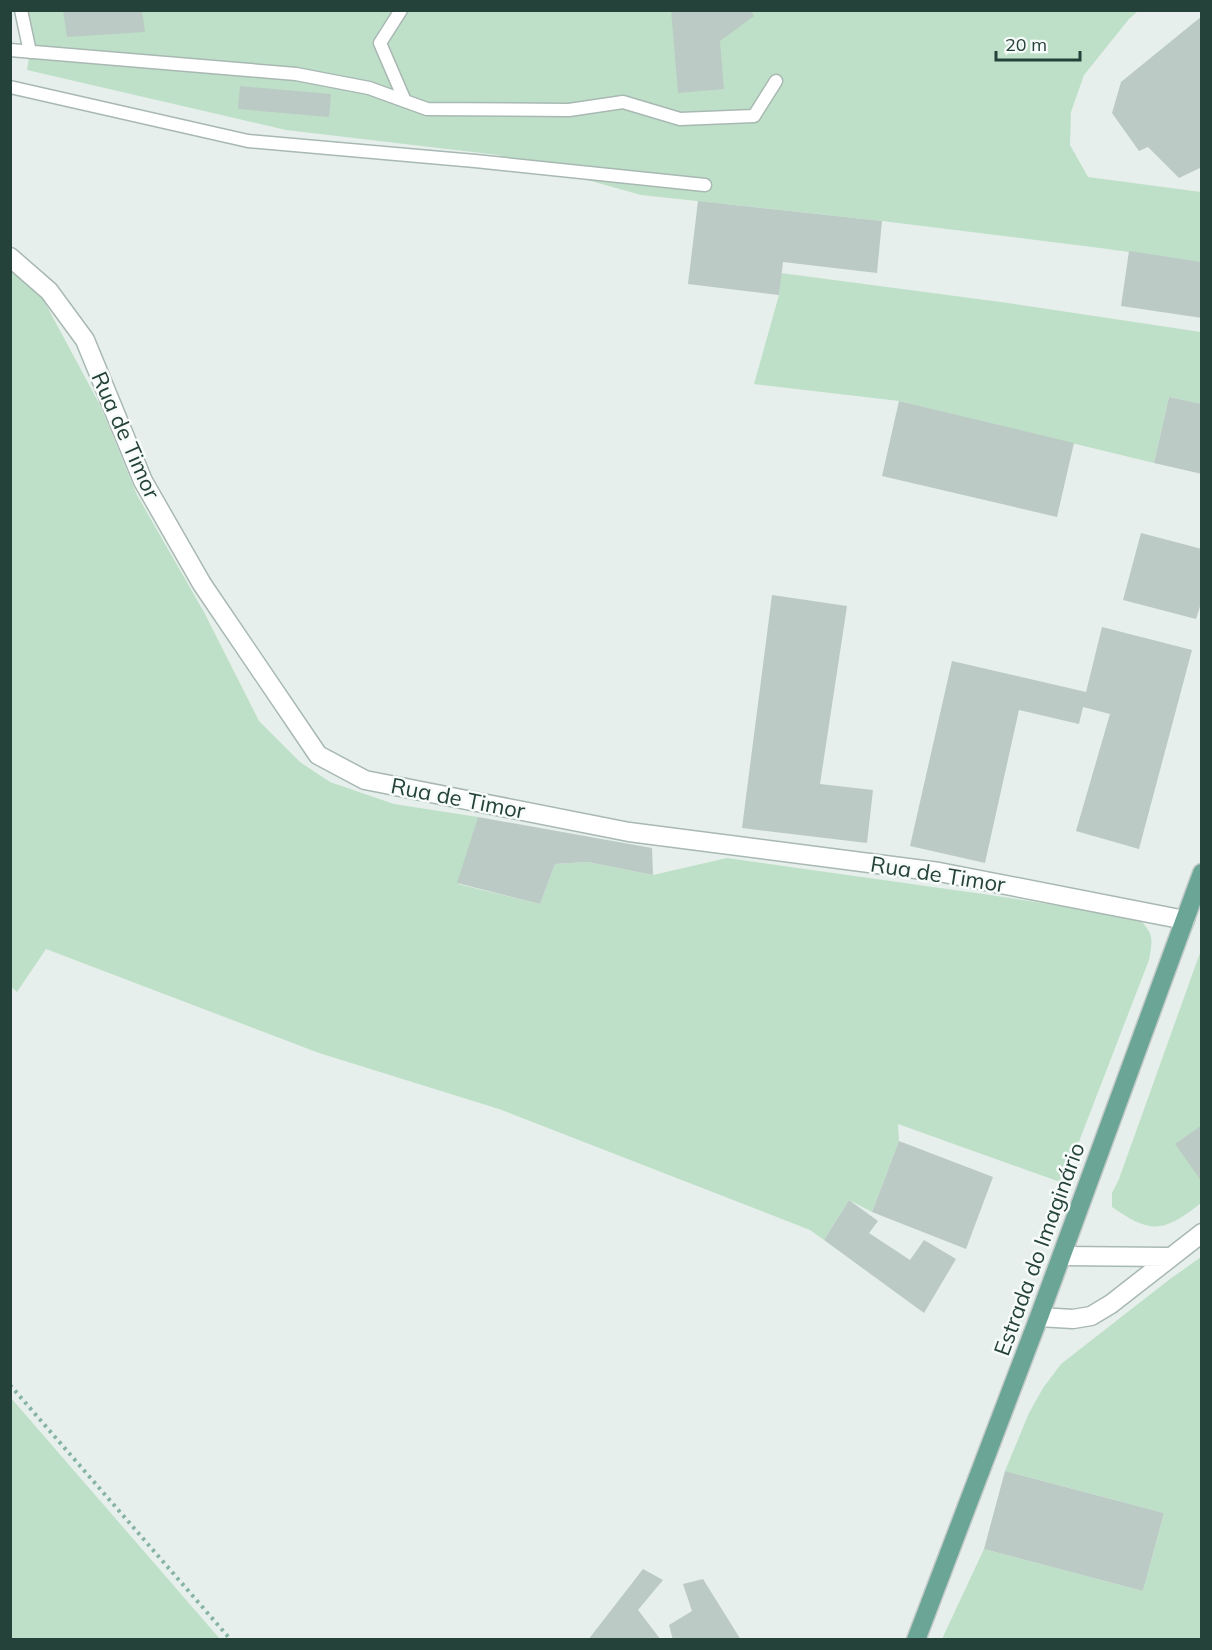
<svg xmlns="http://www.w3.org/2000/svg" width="1212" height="1650" font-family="Mulish,sans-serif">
<rect width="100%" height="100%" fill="#e6efeb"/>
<path fill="#bfe0c8" d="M21 11H1138L1129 19 1084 75 1071 112 1070 145 1088 177 1201 192V262L1100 248 882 221 641 195 498 155 286 130 27 70 30 52Z
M11 270 43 299 100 405 137 495 204 612 259 721 300 762 330 782 394 804 478 817 458 884 540 904 555 864 588 862 653 875 727 858 990 895 1138 918C1154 934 1153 938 1149 960L1063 1183 898 1124 899 1141 872 1212 849 1200 824 1240 810 1230 499 1109 319 1053 46 949 17 992 11 987Z
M781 273 1008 303 1201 332V404L1169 397 1154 463 899 401 754 384 779 295Z
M1201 950V1203C1164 1232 1152 1235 1112 1207V1193L1119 1179Z
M1201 1257V1639H942L984 1549 1143 1591 1164 1513 1005 1471 1029 1413 1043 1388 1061 1364 1170 1279Z
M11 1398 220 1639H11Z"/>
<path fill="#bbcac4" d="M63 10H142L145 32 67 37Z
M671 10H751L754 16 720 41 724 89 678 93Z
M1202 16V167L1179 178 1148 147 1139 151 1112 113 1121 82Z
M240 86 331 94 329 117 238 109Z
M698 201 882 221 877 273 783 262 779 295 688 284Z
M1129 251 1202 262V318L1121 306Z
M1169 397 1202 404V474L1154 463Z
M899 401 1074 443 1057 517 882 476Z
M1141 533 1202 549V600L1196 619 1123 600Z
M772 595 847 606 820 784 873 790 867 843 742 828Z
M1102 627 1192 650 1139 849 1076 831 1110 714 1083 707 1079 724 1019 710 985 863 910 846 952 661 1086 692Z
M478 817 652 848 653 875 588 862 555 864 540 904 457 883Z
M1202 1125V1182L1175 1144Z
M899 1141 993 1177 966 1249 872 1212Z
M849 1200 878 1221 869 1233 910 1260 924 1240 956 1259 924 1313 824 1240Z
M1005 1471 1164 1513 1143 1591 984 1549Z
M643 1569 663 1580 638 1610 661 1640H588Z
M703 1579 741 1640H673L669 1625 692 1611 683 1584Z"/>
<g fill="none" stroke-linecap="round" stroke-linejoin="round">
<g stroke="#a8b8b2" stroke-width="15">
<path id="lane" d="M21 10 30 52
M401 10 380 43 405 101
M10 50 296 74 369 88 427 109 569 110 623 102 680 119 754 116 776 81
M10 87 248 141 475 161 705 185"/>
</g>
<g stroke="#a8b8b2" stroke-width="21">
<path id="street" d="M10 257 49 291 85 340 143 481 202 584 318 755 365 780 629 832 939 872 1185 920
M1062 1256 1169 1257
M1039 1317 1073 1319 1091 1316 1111 1304 1202 1233"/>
</g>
<g stroke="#c2cac8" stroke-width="21">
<path id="primary" d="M916 1640 1039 1317 1202 873"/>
</g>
<path stroke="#86b3a5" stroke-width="4" stroke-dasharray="3 4.5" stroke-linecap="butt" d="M10 1385 231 1640"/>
<use href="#lane" stroke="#fff" stroke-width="12"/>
<use href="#street" stroke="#fff" stroke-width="18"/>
<use href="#primary" stroke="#6aa596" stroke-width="18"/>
</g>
<g text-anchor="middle" stroke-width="5" stroke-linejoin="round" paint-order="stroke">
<g font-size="22" fill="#24423a" stroke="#f7fbf9">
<text transform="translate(126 435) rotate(66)" y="8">Rua de Timor</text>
<text transform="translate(458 798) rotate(11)" y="8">Rua de Timor</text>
<text transform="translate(938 874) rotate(9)" y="8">Rua de Timor</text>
<text transform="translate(1039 1249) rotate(-70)" y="8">Estrada do Imaginário</text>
</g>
</g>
<rect width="1212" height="1650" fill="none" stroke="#24423a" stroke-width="24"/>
<path d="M996 51v9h84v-9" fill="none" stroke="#24423a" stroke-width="3"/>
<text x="1005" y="51" font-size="18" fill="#24423a" stroke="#f7fbf9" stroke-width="4.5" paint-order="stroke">20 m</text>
</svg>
